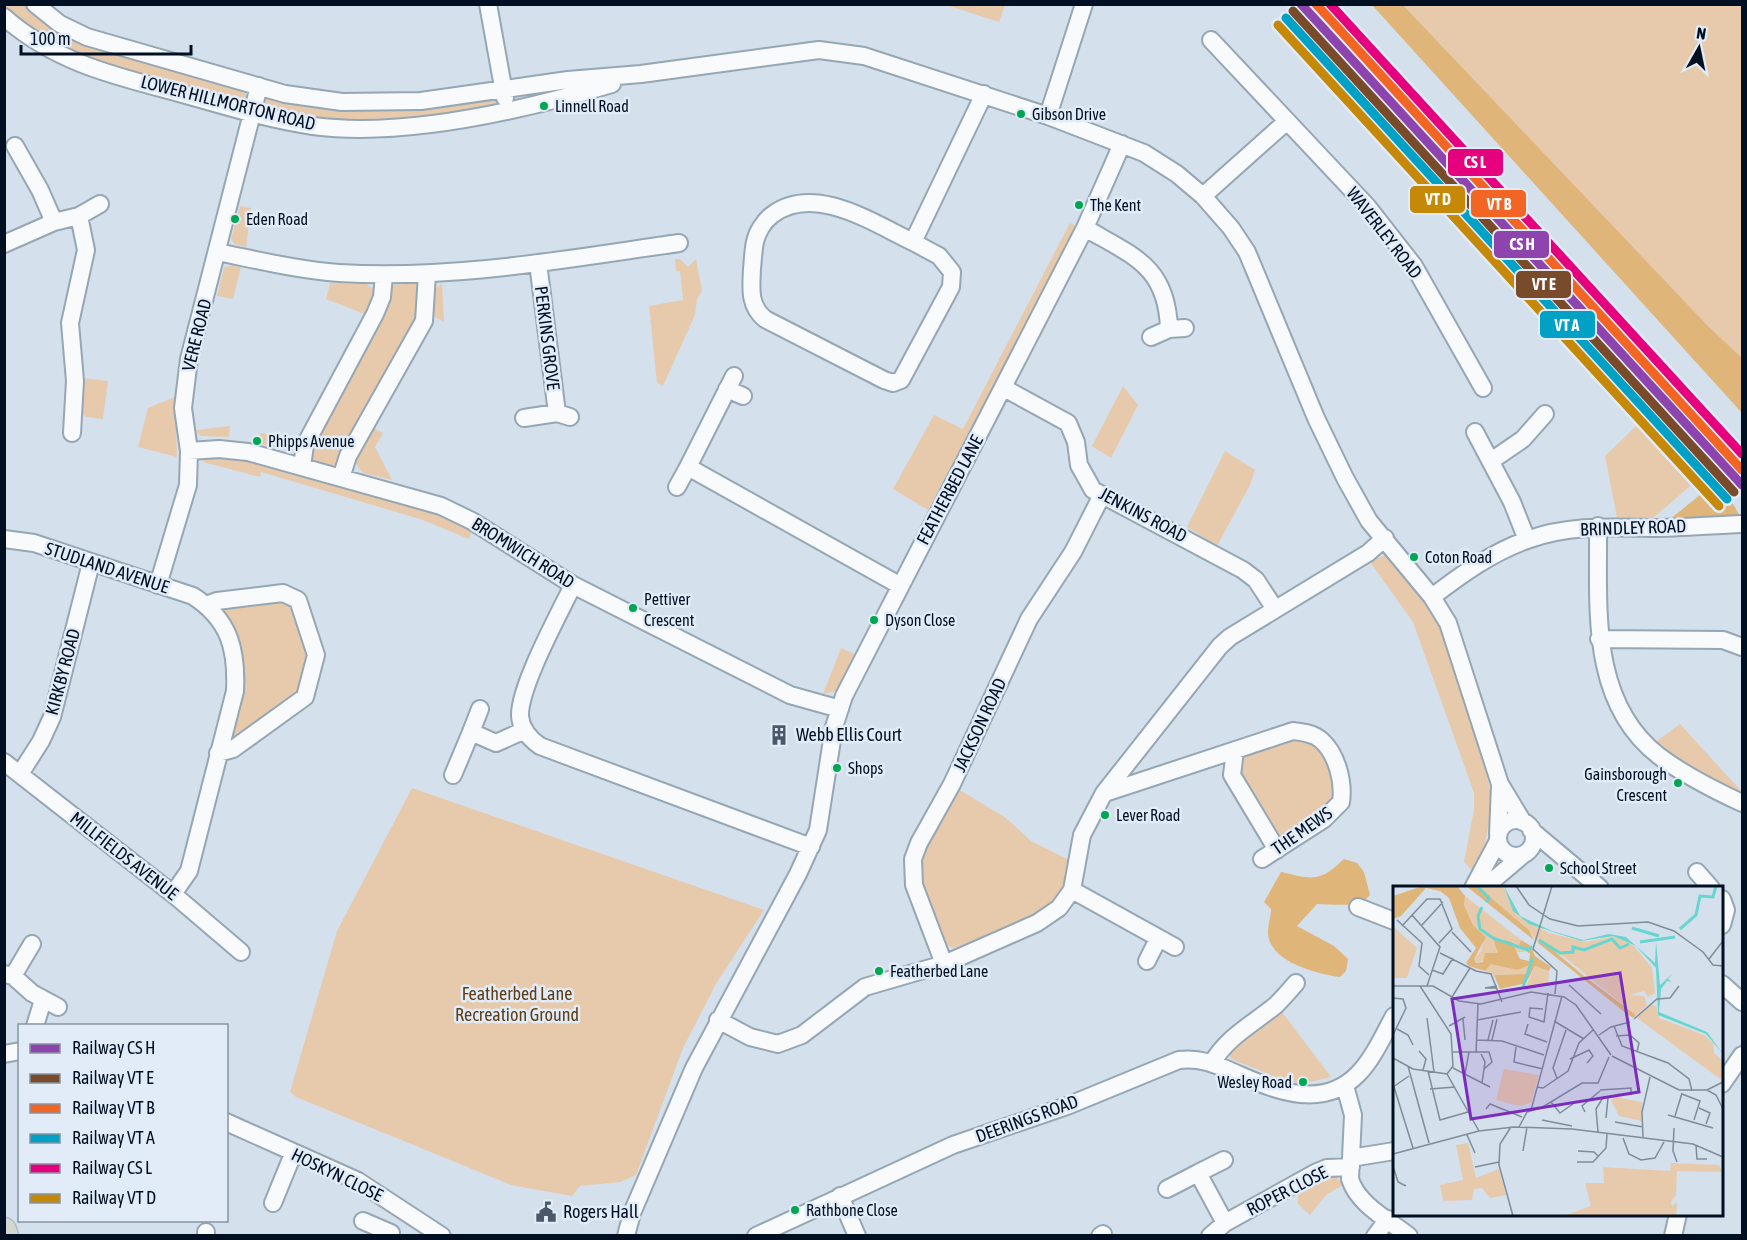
<svg xmlns="http://www.w3.org/2000/svg" width="1747" height="1240" font-family="'Asap Condensed',sans-serif">
<rect width="100%" height="100%" fill="#d4e0ec"/>
<path fill="#e7caac" d="M5 5H25L41 17 245 87 246 98 242 101 221 97 90 61 33 32 6 10Z
M946 5 1005 4V5L999 22Z
M1403 5H1742V358L1708 326Z
M492 95 496 99V105L489 108C461 113 434 119 406 121 380 124 274 126 264 100L267 96Z
M240 206 251 208 246 247 234 244 231 239Z
M1070 223 1079 228 928 510 893 489 934 415 963 429Z
M675 259H680L688 267 696 259 702 291 697 299 695 315 663 386 657 383 649 306 683 300 680 271H676Z
M232 266 241 267 233 299 217 296 224 267Z
M330 283 367 284 374 290 367 315 326 299Z
M420 283V319L338 464 326 467 313 461 309 449 386 310 393 285Z
M442 283 444 322 434 316V290Z
M82 378 108 381 103 419 86 417 80 412Z
M1123 386 1138 405 1111 458 1092 446Z
M175 397 177 457 138 447 148 408Z
M1638 424 1678 456 1697 480 1652 519 1617 518 1605 456Z
M230 426 229 437 200 436 196 430Z
M372 427 383 433 375 447 392 480 363 473 355 462Z
M261 433 277 436 295 444 299 443 292 452 256 443Z
M1225 451 1255 470 1250 485 1217 546 1187 527Z
M209 455 238 457 424 508 472 530 469 539 420 519 261 472 260 477 203 462Z
M1385 555 1402 569 1443 631 1482 744 1492 803 1483 856 1473 871 1464 862 1474 809V793L1413 622 1370 562Z
M290 598 311 656 301 694 241 739H233L229 732 237 693 219 610 221 604Z
M841 648 857 655 837 691 823 694Z
M1680 724 1742 792V793L1692 769 1657 741Z
M1296 734 1319 742 1337 777 1338 796 1283 837 1275 836 1236 769 1240 753Z
M412 788 764 910 716 984 683 1048 636 1175 620 1182 580 1186 572 1196 511 1185 296 1097 290 1092 337 931Z
M958 789 1006 818 1031 841 1073 862C1079 911 989 935 953 948L943 943C936 920 918 882 920 858 923 834 945 809 958 789Z
M1279 1008 1331 1077 1302 1084 1284 1080 1231 1059 1229 1052Z
M1329 1174 1336 1176 1343 1185 1326 1195 1310 1215 1298 1204V1191Z"/>
<path fill="#e0b57a" d="M1372 5H1403L1708 326 1742 358V413Z
M1715 472 1741 518 1668 521 1701 494Z
M1344 859 1357 863 1364 872 1370 895C1359 909 1334 904 1317 904L1297 926 1334 946 1348 959 1346 971 1340 977C1318 974 1268 962 1268 932 1268 925 1271 916 1271 909L1264 902 1281 872C1312 879 1319 883 1344 859Z"/>
<g fill="none" stroke-linecap="round" stroke-linejoin="round">
<g stroke="#95a6b4" stroke-width="20">
<path id="minor" d="M35 4 60 24 87 37 285 94 342 102 421 101 568 80 641 74 819 50 864 56 1048 116 1144 153 1177 174 1203 196 1231 228 1247 252 1316 418 1345 478 1369 521 1432 597 1448 623 1500 784 1523 822
M488 4 505 98
M4 17C53 60 107 74 168 90 216 103 264 119 313 126 404 138 524 110 612 84
M1211 40 1367 206 1414 266 1483 388
M1048 116 1084 4
M15 146 40 190 54 222
M1203 196 1287 121
M1085 228C1133 256 1167 266 1169 329
M913 242C873 223 814 183 772 215 764 221 757 232 755 242 753 251 753 260 752 269 751 289 749 306 765 319L884 380 893 383 901 380 951 287 952 272 939 256 913 242 984 94
M4 244 54 222 79 216 100 204
M217 252C257 260 298 270 339 273 452 280 566 259 679 243
M538 263 557 413
M1151 337 1169 329 1185 328
M734 376 688 467 899 585
M1004 388 1068 423 1076 442 1079 465 1093 490 1243 570 1256 580 1275 609
M727 389 743 396
M524 418 557 413 570 417
M1475 432 1512 502 1527 540
M72 433 75 381 70 323 86 250 79 216
M189 451 219 449 248 452 441 506 472 521 573 585 790 695 840 709
M1491 461 1523 439 1545 414
M302 467 305 445 375 314 382 297 384 275
M341 478 348 456 424 321 427 274
M677 487 688 467
M1598 526C1599 605 1588 701 1659 756 1684 775 1714 790 1742 803
M4 539 34 543 193 596C230 620 237 650 235 691L189 871 173 894
M158 585 188 485 189 451 183 408 189 359 259 86
M573 585C559 614 519 687 520 716 521 729 530 739 540 746L811 847
M1432 597C1462 574 1491 553 1527 540 1567 525 1608 527 1650 528 1681 528 1712 525 1742 524
M206 605 217 601 283 593 298 600 316 655 305 697 233 749 218 753
M1599 639 1723 640 1742 647
M480 709 471 732 496 743 525 730
M1235 751 1232 775 1277 850
M4 762 173 894 241 952
M20 774 41 741 52 717 91 563
M453 775 471 732
M1105 793 1293 731C1302 732 1313 733 1321 740 1337 754 1344 782 1341 802L1324 819 1262 859
M1498 838a18 18 0 1 1 36 0a18 18 0 1 1-36 0Z
M1531 830 1600 888
M1498 834 1500 785
M1697 872 1711 888
M1473 888 1498 841
M1484 888 1524 854
M1072 890 1175 947
M1722 899 1726 910 1722 925
M1358 907 1394 921
M1147 961 1158 939
M944 964 914 885 913 859 919 843 952 784 1029 619 1073 552 1102 495
M4 974 13 976 32 993 58 1007
M13 976 32 944
M1722 984 1742 1002
M718 1020 750 1037 778 1044 802 1035 865 987 944 964 1037 923 1059 908 1072 890 1082 835 1104 793 1220 646 1230 637 1368 553 1385 538
M35 1026 43 1000
M4 1054 20 1051
M1212 1063C1228 1036 1253 1024 1276 1005 1283 998 1290 990 1296 983
M1722 1084 1742 1055
M1345 1086 1353 1115 1350 1179C1358 1205 1389 1220 1409 1236
M226 1122 358 1181 442 1236
M1351 1158 1394 1151
M1198 1173 1224 1160
M1167 1189 1198 1173 1225 1223
M840 1196 857 1236
M273 1203 293 1154
M363 1221 391 1233
M206 1236V1232
M626 1236 632 1213 694 1068 798 874 818 830 834 727 844 696 1085 228 1122 144
M756 1236 953 1145 1067 1106 1179 1060C1202 1057 1219 1066 1240 1075 1278 1092 1324 1109 1358 1074 1373 1059 1384 1034 1394 1016
M1100 1236 1103 1234
M1210 1236 1225 1223 1315 1173 1327 1168 1351 1167
M1375 1236 1388 1219
M1673 1236 1678 1214"/>
</g>
<g stroke="#b3bbc3" stroke-width="27">
<path id="highway" d="M4 1230 6 1236"/>
</g>
<use href="#minor" stroke="#f9fafc" stroke-width="16"/>
<use href="#highway" stroke="#d3d8d2" stroke-width="24"/>
<g stroke="#e1ecf8" stroke-width="14">
<path id="rail-1" d="M1301 4 1742 485"/>
</g>
<g stroke="#e1ecf8" stroke-width="14">
<path id="rail-2" d="M1293 11 1734 492"/>
</g>
<g stroke="#e1ecf8" stroke-width="14">
<path id="rail-3" d="M1316 4 1742 470"/>
</g>
<g stroke="#e1ecf8" stroke-width="14">
<path id="rail-4" d="M1286 18 1727 499"/>
</g>
<g stroke="#e1ecf8" stroke-width="14">
<path id="rail-5" d="M1330 4 1742 454"/>
</g>
<g stroke="#e1ecf8" stroke-width="14">
<path id="rail-6" d="M1278 25 1719 506"/>
</g>
<use href="#rail-1" stroke="#8e44ad" stroke-width="9"/>
<use href="#rail-2" stroke="#7a4b2a" stroke-width="9"/>
<use href="#rail-3" stroke="#f26522" stroke-width="9"/>
<use href="#rail-4" stroke="#00a1c5" stroke-width="9"/>
<use href="#rail-5" stroke="#e5007d" stroke-width="9"/>
<use href="#rail-6" stroke="#c68807" stroke-width="9"/>
</g>
<defs>
<g id="building-bare" transform="scale(1.62)"><path d="M-4-6H4V6H1V3H-1V6H-4ZM-2.5-4.3h1.7v1.8h-1.7ZM.8-4.3h1.7v1.8H.8ZM-2.5-1h1.7V.8h-1.7ZM.8-1h1.7V.8H.8Z" fill="#4a5969" stroke="#e1ecf8" stroke-width="2.5" paint-order="stroke"/></g>
<g id="civic-bare" transform="scale(1.62)"><path d="M-.6-6.5H3V-4.5H.6V-3L4-1V1h2V6H-6V1h2V-1L-.6-3ZM-1.2 2.5V6h2.4V2.5Z" fill="#4a5969" stroke="#e1ecf8" stroke-width="2.5" paint-order="stroke"/></g>
</defs>
<g fill-rule="evenodd">
<use href="#building-bare" x="779" y="735"/>
<use href="#civic-bare" x="546" y="1212"/>
</g>
<g fill="#00a651" stroke="#e1ecf8" stroke-width="2">
<circle cx="544" cy="106" r="5"/>
<circle cx="1021" cy="114" r="5"/>
<circle cx="1079" cy="205" r="5"/>
<circle cx="235" cy="219" r="5"/>
<circle cx="257" cy="441" r="5"/>
<circle cx="1414" cy="557" r="5"/>
<circle cx="633" cy="608" r="5"/>
<circle cx="874" cy="620" r="5"/>
<circle cx="837" cy="768" r="5"/>
<circle cx="1678" cy="783" r="5"/>
<circle cx="1105" cy="815" r="5"/>
<circle cx="1549" cy="868" r="5"/>
<circle cx="879" cy="971" r="5"/>
<circle cx="1303" cy="1082" r="5"/>
<circle cx="795" cy="1210" r="5"/>
</g>
<g text-anchor="middle" stroke-width="5" stroke-linejoin="round" paint-order="stroke">
<g font-size="16" fill="#001022" stroke="#e1ecf8" text-anchor="start">
<text x="555" y="112">Linnell Road</text>
<text x="1032" y="120">Gibson Drive</text>
<text x="1090" y="211">The Kent</text>
<text x="246" y="225">Eden Road</text>
<text x="268" y="447">Phipps Avenue</text>
<text x="1425" y="563">Coton Road</text>
<text x="644" y="605">Pettiver<tspan x="644" dy="21">Crescent</tspan></text>
<text x="885" y="626">Dyson Close</text>
<text x="848" y="774">Shops</text>
<text x="1667" y="780" text-anchor="end">Gainsborough<tspan x="1667" dy="21">Crescent</tspan></text>
<text x="1116" y="821">Lever Road</text>
<text x="1560" y="874">School Street</text>
<text x="890" y="977">Featherbed Lane</text>
<text x="1292" y="1088" text-anchor="end">Wesley Road</text>
<text x="806" y="1216">Rathbone Close</text>
</g>
<g font-size="18" fill="#001022" stroke="#e1ecf8">
<text transform="translate(228 103) rotate(14)" y="6">LOWER HILLMORTON ROAD</text>
<text transform="translate(1384 233) rotate(52)" y="6">WAVERLEY ROAD</text>
<text transform="translate(197 335) rotate(-76)" y="6">VERE ROAD</text>
<text transform="translate(547 338) rotate(83)" y="6">PERKINS GROVE</text>
<text transform="translate(950 490) rotate(-62)" y="6">FEATHERBED LANE</text>
<text transform="translate(1143 515) rotate(28)" y="6">JENKINS ROAD</text>
<text transform="translate(1633 528) rotate(-2)" y="6">BRINDLEY ROAD</text>
<text transform="translate(523 553) rotate(32)" y="6">BROMWICH ROAD</text>
<text transform="translate(107 568) rotate(18)" y="6">STUDLAND AVENUE</text>
<text transform="translate(63 672) rotate(-75)" y="6">KIRKBY ROAD</text>
<text transform="translate(980 725) rotate(-65)" y="6">JACKSON ROAD</text>
<text transform="translate(1302 831) rotate(-35)" y="6">THE MEWS</text>
<text transform="translate(124 856) rotate(38)" y="6">MILLFIELDS AVENUE</text>
<text transform="translate(1027 1119) rotate(-20)" y="6">DEERINGS ROAD</text>
<text transform="translate(337 1175) rotate(26)" y="6">HOSKYN CLOSE</text>
<text transform="translate(1287 1191) rotate(-27)" y="6">ROPER CLOSE</text>
</g>
<g font-size="18" fill="#001022" stroke="#e1ecf8" text-anchor="start">
<text x="796" y="741">Webb Ellis Court</text>
<text x="563" y="1218">Rogers Hall</text>
</g>
<g font-size="18" fill="#603d13" stroke="#e1ecf8">
<text x="517" y="1000">Featherbed Lane<tspan x="517" dy="21">Recreation Ground</tspan></text>
</g>
</g>
<g transform="translate(1393 886)">
<rect width="330" height="330" fill="#d4e0ec"/>
<path d="M84 0H110L125 30 156 47 193 56 221 50 241 60 259 82 262 107 255 111 251 105 237 109 251 110 254 119 243 129 165 66 144 56 136 44ZM72 10 128 54V63L133 66H124L110 53 101 52 105 67 84 77 81 73 88 65 92 49 80 39 71 19ZM0 40 24 62 14 92H0ZM97 77 124 84 131 78 138 81 135 88 101 89 92 85ZM142 80 156 85 155 100 134 99ZM257 118 263 120 266 132 311 149 320 157 321 167 330 175V195L244 132ZM111 183 146 189 138 217 126 220 103 214ZM222 211 249 216V235L226 230 218 214ZM75 257 83 292 106 283 113 309 97 312 89 302 81 303 79 314 50 315 47 299 70 294 63 259ZM278 277 326 279 330 286 284 285 283 309 278 316 279 320 284 316 283 330H170L198 320 192 297H211L210 281 277 285Z" fill="#e7caac"/>
<path d="M30 0H64L72 10 71 19 80 39 93 51 81 73 83 77 90 76 92 67H105L100 52 119 56 127 73 136 75 137 68 126 59 128 54 138 60 142 70 158 81 156 85 142 80 133 97 107 103 101 89 135 88 137 79 124 84 98 78 92 85 76 80 73 77 83 62 67 42 56 12 47 5 33 2 8 30 0 33V10ZM73 0H84L136 44 141 54ZM148 54 191 90 243 129 240 132 234 128 145 57Z" fill="#e0b57a"/>
<path d="M111 0 127 30 159 45 190 54 216 48 233 51 262 77 263 55 267 99 280 87 275 93 279 96 274 95 268 103 266 126 314 146 330 168 313 148 265 129 263 82 243 60 220 50 188 55 136 38 120 25Z" fill="#68d6d0"/>
<path fill="none" stroke="#68d6d0" stroke-width="3" d="M84 0 96 12 93 16M89 21 85 30 87 43 100 52 135 64 139 60M239 42 266 50M287 43 303 29 307 10 320 11 323 0M146 54 167 67 180 66V61L191 64 219 53 227 62 236 58M247 56 282 51M130 101 140 71"/>
<path fill="none" stroke="#7f8d9b" stroke-width="1.5" d="M123 0 136 19 157 33 185 40 255 36 281 45 310 66 320 79 330 80M159 0 140 63 164 85 162 108M19 29 47 61 34 100M4 34 29 57 26 80 36 89M29 39 50 16M9 40 34 13H47L59 43 46 57M59 46 78 66M47 67 83 85 98 88 109 116M316 73 330 55M39 84 50 88 60 72M176 99 208 128M0 100H40L66 115 88 118 138 106 171 111 183 119 218 169M27 100 58 148 60 180 54 188M104 100 92 102H104M59 111 77 82M0 112 10 113 13 122 0 149M150 123 137 122 136 131 151 136 155 107M34 132 41 186M70 133 72 154M241 133 264 113 277 112 286 100M84 134 128 126M161 135 191 153M135 138 132 148 154 156M56 140 72 131M221 140 229 160 275 177 296 193 299 205M4 143 15 149 20 159M206 149 218 141 237 136M223 150 237 149 246 157 244 166M84 154 109 155 151 169M95 154 100 134M99 154 104 133M123 161 121 176 150 183M26 165 33 173 30 184M60 166H96L99 176 91 183M83 167 85 118M88 168 92 176 89 197M219 170 286 204H314L330 196M0 172 20 183 54 188 86 245 121 241 179 243 300 258 330 271M177 173 196 164 200 170 194 177M15 180 36 257M60 182 97 201M35 185 47 234 75 226M72 188 76 166M164 192 160 182 173 144M0 201 16 190M1 201 20 262M144 201 150 202 175 185 186 157 200 144M37 203 62 201M207 204 238 202V209M314 204 323 209 330 223M289 208 307 215 301 234M158 216 167 227 184 215M306 222 317 227 313 238M93 223 97 218 129 231M138 224 169 110M192 226 189 220 207 205M275 229 320 242M282 230 289 207M213 232 215 212M149 234 179 240M222 236 250 241M118 241 107 258 106 279 120 330M126 241 134 226 148 222 189 197H205L216 171M281 242 280 265 284 276M205 246 203 223 211 210M74 249 82 267M250 251 249 226 257 191M230 252 236 268 248 274 262 272 271 256M303 259 304 273H314M130 265 134 241M185 265 201 266 205 270M0 268 86 245M184 276H200L213 262 214 248M0 280 5 296 13 300M82 281 106 276"/>
<path fill="#7b2cbf" fill-opacity="0.15" stroke="#7b2cbf" stroke-width="3" d="M227 87 246 206 78 233 59 113Z"/>
<rect width="330" height="330" fill="none" stroke="#001022" stroke-width="3"/>
</g>
<g stroke="#e1ecf8" stroke-width="2">
<rect x="1447" y="148" width="57" height="29" rx="6" fill="#e5007d"/>
<rect x="1409" y="185" width="57" height="29" rx="6" fill="#c68807"/>
<rect x="1470" y="189" width="57" height="29" rx="6" fill="#f26522"/>
<rect x="1493" y="230" width="57" height="29" rx="6" fill="#8e44ad"/>
<rect x="1515" y="270" width="57" height="29" rx="6" fill="#7a4b2a"/>
<rect x="1539" y="310" width="57" height="29" rx="6" fill="#00a1c5"/>
</g>
<g font-size="16" text-anchor="middle" font-weight="bold" fill="#fff">
<text x="1475" y="168">CS L</text>
<text x="1438" y="205">VT D</text>
<text x="1499" y="210">VT B</text>
<text x="1522" y="250">CS H</text>
<text x="1544" y="290">VT E</text>
<text x="1567" y="331">VT A</text>
</g>
<rect width="1747" height="1240" fill="none" stroke="#001022" stroke-width="12"/>
<rect x="18" y="1024" width="210" height="198" fill="#e1ecf8" stroke="#8794a2" stroke-width="1.5"/>
<rect x="30" y="1044" width="30" height="9" fill="#8e44ad" stroke="#8794a2" stroke-width="1.5"/>
<text x="72" y="1054" font-size="18" fill="#001022">Railway CS H</text>
<rect x="30" y="1074" width="30" height="9" fill="#7a4b2a" stroke="#8794a2" stroke-width="1.5"/>
<text x="72" y="1084" font-size="18" fill="#001022">Railway VT E</text>
<rect x="30" y="1104" width="30" height="9" fill="#f26522" stroke="#8794a2" stroke-width="1.5"/>
<text x="72" y="1114" font-size="18" fill="#001022">Railway VT B</text>
<rect x="30" y="1134" width="30" height="9" fill="#00a1c5" stroke="#8794a2" stroke-width="1.5"/>
<text x="72" y="1144" font-size="18" fill="#001022">Railway VT A</text>
<rect x="30" y="1164" width="30" height="9" fill="#e5007d" stroke="#8794a2" stroke-width="1.5"/>
<text x="72" y="1174" font-size="18" fill="#001022">Railway CS L</text>
<rect x="30" y="1194" width="30" height="9" fill="#c68807" stroke="#8794a2" stroke-width="1.5"/>
<text x="72" y="1204" font-size="18" fill="#001022">Railway VT D</text>
<g transform="translate(1699 48) rotate(9)" stroke="#e1ecf8" stroke-width="4.5" paint-order="stroke">
<path d="M0-4.5L10 22L0 15L-10 22Z" fill="#001022"/>
<text y="-9" font-size="16" font-weight="bold" text-anchor="middle" fill="#001022">N</text>
</g>
<path d="M21 45v9h170v-9" fill="none" stroke="#001022" stroke-width="3"/>
<text x="30" y="45" font-size="18" fill="#001022" stroke="#e1ecf8" stroke-width="4.5" paint-order="stroke">100 m</text>
</svg>
